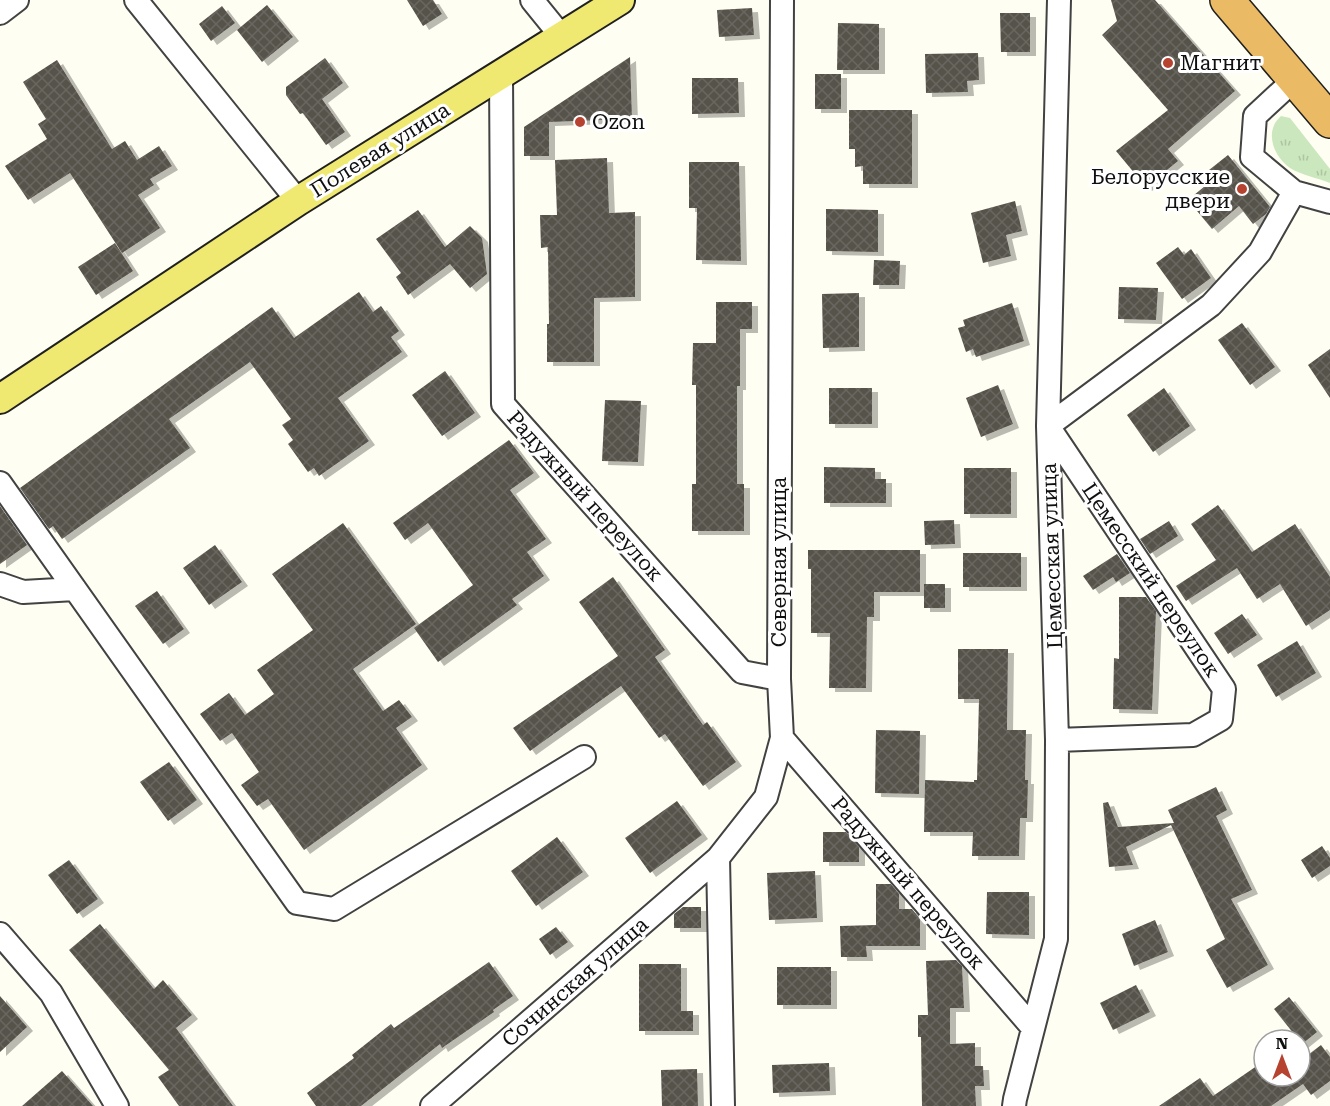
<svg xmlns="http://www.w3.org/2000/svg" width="1330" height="1106" font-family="'Roboto Serif',serif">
<defs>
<pattern id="grass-tufts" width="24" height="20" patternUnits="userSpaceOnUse" patternTransform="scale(1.5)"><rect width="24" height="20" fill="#cbe7bd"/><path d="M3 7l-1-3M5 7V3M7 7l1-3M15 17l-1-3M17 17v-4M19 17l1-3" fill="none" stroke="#adc5a1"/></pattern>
<pattern id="building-cross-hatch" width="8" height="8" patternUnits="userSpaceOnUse" patternTransform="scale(1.5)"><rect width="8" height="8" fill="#57524c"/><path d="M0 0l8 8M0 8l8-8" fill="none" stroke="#6a6661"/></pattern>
<filter id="shadow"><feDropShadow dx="6" dy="4" stdDeviation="0" flood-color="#0004"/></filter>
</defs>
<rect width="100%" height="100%" fill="#fefef2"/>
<path fill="url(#grass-tufts)" d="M1281 116 1290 118 1330 169V183C1318 178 1301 175 1290 168 1273 156 1264 131 1281 116Z"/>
<path fill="url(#building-cross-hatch)" filter="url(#shadow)" d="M407 0H433L442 14 423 26Z
M1111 0H1155L1235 91 1168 149 1178 161 1146 187 1116 151 1168 110 1102 35 1117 21Z
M267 5 293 37 262 62 237 30Z
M222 6 235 23 211 41 199 24Z
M752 8 754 35 719 37 717 10Z
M1000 13H1030V52H1001Z
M838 23 879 24V70H837Z
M978 53 979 80 967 81 968 92 926 93 925 54Z
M630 57 632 119 549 122V156H524V127Z
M325 58 343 83 322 99 345 132 326 145 303 113 300 114 286 95V87Z
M57 60 112 149 125 141 137 160 159 146 172 166 150 179 154 185 138 195 160 228 122 253 70 173 28 200 5 166 47 139 38 124 46 119 23 82Z
M815 74H841V109H815Z
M692 78H738L739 113 692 114Z
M849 110H912V184H863V166L855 167V149H849Z
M1228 155 1270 207 1266 214 1253 224 1239 206 1212 229 1188 200 1216 177 1209 170Z
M607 158 609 213 635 212V297L594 298V362H547V324H549L548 247 541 248 540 215H557L555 160Z
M689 162H739L741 261 696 260 697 208H689Z
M1015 201 1022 231 1006 235 1011 256 983 263 971 213Z
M826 209 878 210V252L826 251Z
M418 210 445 247 470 226 482 238 487 274 470 288 450 264 408 295 396 277 401 273 376 239Z
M115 243 133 271 96 295 78 267Z
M1178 247 1184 255 1191 249 1211 278 1182 299 1156 263Z
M874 260 900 261 899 285H873Z
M1119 287 1158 288 1156 320 1118 319Z
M359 292 373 312 381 306 399 331 391 337 402 352 338 398 369 441 319 476 314 468 308 472 288 444 293 440 282 425 291 419 250 362 169 419 190 448 62 539 53 526 49 529 20 488 272 307 294 338Z
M859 293V347L823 348 822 294Z
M716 302H752V329H740V386H737V484H744V531H692V484H696V385H692L693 343H716Z
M1012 303 1024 341 976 357 973 349 966 352 958 328 965 326 963 320Z
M1242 323 1275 367 1250 385 1218 340Z
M1330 349V398L1308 365Z
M445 371 475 413 442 436 412 395Z
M998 385 1013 424 981 437 966 398Z
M829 388H872V424H829Z
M1164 388 1190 426 1153 452 1127 415Z
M605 400 641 401 638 462 602 461Z
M509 440 534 473 510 490 546 539 527 552 544 576 512 599 517 605 438 662 414 628 473 585 428 523 405 540 393 523Z
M824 467 875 468V479H886V503H824Z
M964 468H1011V514H964Z
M1218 505 1252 552 1295 524 1330 577V610L1306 626 1280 584 1257 599 1237 568 1186 601 1176 586 1216 560 1191 524Z
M0 506 27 545 0 564Z
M954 520 955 544 925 545 924 521Z
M1169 521 1178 536 1150 554 1140 539Z
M343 523 416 624 353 669 383 711 399 700 412 717 396 728 422 765 304 850 268 799 257 806 241 785 259 772 232 733 220 741 200 714 229 693 245 715 274 694 257 670 313 630 272 574Z
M215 545 242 582 209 605 183 568Z
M808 550H920V592H874V617H867L866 688H829L830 633H811V569H808Z
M963 553H1021V587H963Z
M1117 554 1130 573 1116 582 1113 577 1093 590 1083 576Z
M613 577 665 650 655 657 703 725 707 722 736 762 703 786 665 734 659 738 621 686 530 751 513 728 618 656 579 602Z
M924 584H945V608H924Z
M157 591 184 629 163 644 135 606Z
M1119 597H1146L1156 611 1152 710 1113 709 1114 658 1119 659Z
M1242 614 1257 635 1228 654 1214 633Z
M1297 641 1316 673 1276 697 1257 665Z
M958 649H1008L1007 730H1026L1025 780H1028L1027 818H1020L1019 856H972L973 832H924L925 780 974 782V780H977L979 699H958Z
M876 730 920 731 919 794 875 793Z
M169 762 197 800 168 821 140 782Z
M1216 787 1227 810 1216 816 1252 890 1231 899 1268 965 1227 988 1206 950 1225 939 1171 825 1126 847 1133 865 1109 867 1103 803 1108 802 1118 827 1174 823 1168 810Z
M677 801 702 835 650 873 625 838Z
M823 832H846L859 847V862H823Z
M557 837 583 872 536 906 511 871Z
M1322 846 1330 858V866L1312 878 1301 860Z
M69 860 98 899 77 914 48 875Z
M815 871 817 918 769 920 767 873Z
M876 884H891L899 894V909H912L920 919V946H866L867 957H841L840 926 876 925Z
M987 892H1029V935L986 934Z
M683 907H701V928H674V914Z
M1155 920 1168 952 1134 966 1122 934Z
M100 924 154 989 163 980 192 1015 176 1028 233 1106H179L158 1077 169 1070 69 950Z
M556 927 568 942 550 955 539 939Z
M956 960 962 966 964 1008H950V1044L975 1043V1066H983L984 1086H975L976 1106H922L921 1037H918V1015H928L926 961Z
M489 962 513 996 493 1010 494 1012 442 1048 440 1044 361 1106H316L307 1093 354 1058 352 1055 391 1024 394 1028Z
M639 964H681V1011H693V1031H639Z
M777 967H831V1005H777Z
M1136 985 1150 1012 1113 1030 1100 1003Z
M0 996 27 1027 0 1052Z
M1289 997 1317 1032 1302 1044 1274 1009Z
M1321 1045 1330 1057V1081L1311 1095 1303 1084 1271 1106H1159L1200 1078 1213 1096 1264 1061V1076H1300V1061Z
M829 1063 830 1091 773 1093 772 1065Z
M697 1069 698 1106H662L661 1070Z
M62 1071 93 1106H22Z"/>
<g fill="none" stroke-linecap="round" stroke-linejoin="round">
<g stroke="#424242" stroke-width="26">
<path id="minor" d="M136 0 298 201
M532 0 562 37
M0 13 17 0
M501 74 503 404 742 672 779 679
M1294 80 1255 116 1252 157 1294 192 1330 202
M0 483 297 903 334 909 584 757
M0 584 23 592 75 589
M782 738 1033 1028
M1057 740 1193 735 1221 719 1224 689 1048 426 1211 305 1260 252 1294 192
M0 934 51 993 117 1106
M432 1106 718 858
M723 1106 718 858 766 797 782 738 779 679 782 0
M1014 1106 1015 1099 1056 939 1057 740 1048 426 1059 0"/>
</g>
<g stroke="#202020" stroke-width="32">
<path id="major" d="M0 399 298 201 620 0"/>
</g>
<g stroke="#202020" stroke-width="36">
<path id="highway" d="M1227 0 1330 121"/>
</g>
<use href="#minor" stroke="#fff" stroke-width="22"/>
<use href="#major" stroke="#efe871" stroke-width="28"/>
<use href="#highway" stroke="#eaba64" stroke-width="33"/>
</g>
<g fill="#b64230" stroke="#fff" stroke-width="2">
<circle cx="1168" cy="63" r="6"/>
<circle cx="580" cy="122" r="6"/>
<circle cx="1242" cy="189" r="6"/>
</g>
<g text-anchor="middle" stroke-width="6" stroke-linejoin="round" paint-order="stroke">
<g font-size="21" fill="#0f0f0f" stroke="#fff" text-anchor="start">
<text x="1180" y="70">Магнит</text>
<text x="592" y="129">Ozon</text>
<text x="1230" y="184" text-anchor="end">Белорусские<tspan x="1230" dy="24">двери</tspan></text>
</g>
<g font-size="21" fill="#0f0f0f" stroke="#fff">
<text transform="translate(380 150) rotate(-32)" y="7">Полевая улица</text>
<text transform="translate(585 496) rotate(48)" y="7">Радужный переулок</text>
<text transform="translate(1052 556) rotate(-92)" y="7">Цемесская улица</text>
<text transform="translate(779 562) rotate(-90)" y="7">Северная улица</text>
<text transform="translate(1151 580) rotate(56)" y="7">Цемесский переулок</text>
<text transform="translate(908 883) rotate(49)" y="7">Радужный переулок</text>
<text transform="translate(575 982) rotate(-41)" y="7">Сочинская улица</text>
</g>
</g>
<g transform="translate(1282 1058)"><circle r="28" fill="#ffffff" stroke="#9f9f9f" stroke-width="1.5"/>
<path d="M0-4.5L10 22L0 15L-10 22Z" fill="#b64230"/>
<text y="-9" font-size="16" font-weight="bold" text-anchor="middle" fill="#0f0f0f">N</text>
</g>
</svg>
